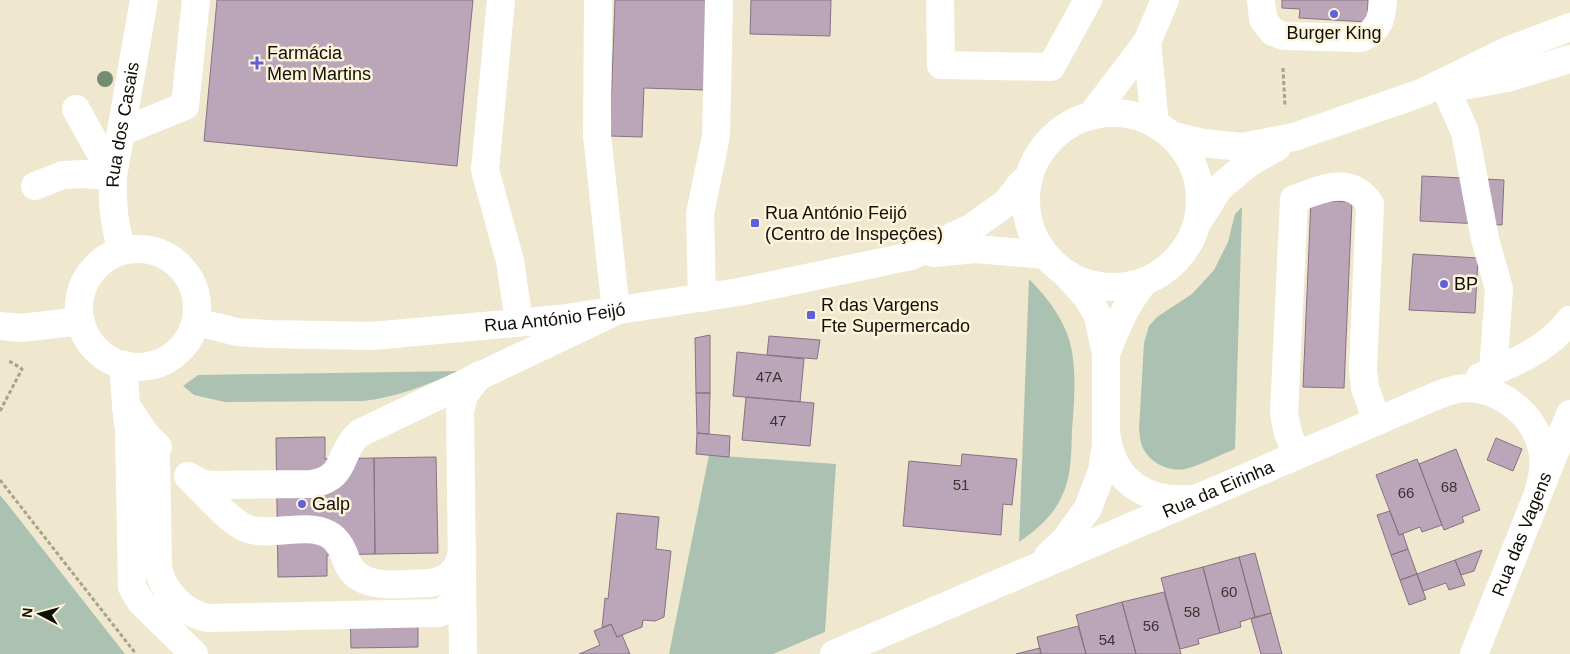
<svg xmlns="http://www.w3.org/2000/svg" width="1570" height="654" font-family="Helvetica,sans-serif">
<rect width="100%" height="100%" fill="#efe7ce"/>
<path fill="#abc2b2" d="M1242 207 1235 449C1219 455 1202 465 1185 469 1169 472 1150 463 1143 448 1140 442 1140 435 1139 429L1144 343 1149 326 1157 317 1192 294 1214 270 1228 242 1235 214Z
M1029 279C1045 295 1060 314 1068 336 1078 367 1074 399 1072 431 1071 453 1072 477 1061 498 1053 516 1035 531 1019 542Z
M459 371C427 385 398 397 363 401L225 402 194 395 183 386 198 375Z
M709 455 836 464 825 632 773 654H669Z
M0 495 5 501 125 654H0Z"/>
<path fill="#baa6b8" stroke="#857283" d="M217 0H473L457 166 204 141Z
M615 0H707L704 90 644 88 642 137 610 136Z
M751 0H831L830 36 750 34Z
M1282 0H1368L1367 22 1299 18 1300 9 1282 8Z
M1422 176 1504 180 1502 225 1420 221Z
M1311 200 1352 202 1344 388 1303 387Z
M1413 254 1478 258 1475 313 1409 310Z
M710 335V393H696L695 338Z
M769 336 820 340 817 359 767 355Z
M737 352 804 359 800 402 733 396Z
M696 393H710L709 434 697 433Z
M746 397 814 403 810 446 742 440Z
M697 433 730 436 729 457 696 454Z
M325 437V459L374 458 375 554 327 555V576L278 577 276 438Z
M1496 438 1522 449 1513 471 1487 460Z
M1456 449 1480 510 1462 517 1464 522 1444 530 1419 464Z
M962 454 1017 459 1012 505 1003 504 1001 535 903 526 909 461 961 466Z
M436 457 438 553 375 554 374 458Z
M1417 459 1442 525 1422 532 1420 527 1399 535 1376 475Z
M1390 511 1399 535 1403 534 1408 549 1391 555 1377 515Z
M617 513 659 517 656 549 671 551 664 617 655 621 643 620 642 627 617 637 611 624 602 628 605 598 608 599Z
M1408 549 1417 574 1400 580 1391 555Z
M1482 550 1474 571 1461 575 1455 560Z
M1255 553 1271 613 1255 617 1239 557Z
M1239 557 1255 617 1240 622 1241 627 1220 633 1203 567Z
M1455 560 1465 585 1449 590 1446 583 1423 591 1417 574Z
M1203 567 1220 633 1198 639 1199 644 1180 649 1161 578Z
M1417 574 1426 599 1409 605 1400 580Z
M1164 592 1181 654H1136L1122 602Z
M1122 602 1136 654H1086L1076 615Z
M418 608V647L351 648 350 609Z
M1271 613 1282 654H1261L1251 619Z
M611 624 617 637 622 635 630 654H579L600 645 594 631Z
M1078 626 1086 654H1041L1037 637Z
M1040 648 1041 654H1016Z"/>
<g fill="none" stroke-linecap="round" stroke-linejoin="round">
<path stroke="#a8a28e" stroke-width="3" stroke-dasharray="4 2.5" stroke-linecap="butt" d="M1283 68 1285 107
M0 411 22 369 11 362H8
M0 480 136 654"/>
<g stroke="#fff" stroke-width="28">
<path d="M501 0 485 170 510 261 519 322"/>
<path d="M940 0 941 65 1051 67 1088 0"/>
<path d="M1261 0 1263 19 1268 26 1273 32 1284 36 1361 38C1379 31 1382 18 1383 0"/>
<path d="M1147 42 1155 124"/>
<path d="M1452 88 1507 78 1570 59"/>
<path d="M1446 89 1465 132 1485 239 1499 289 1493 372"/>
<path d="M76 109 113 176"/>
<circle cx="1113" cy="200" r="87"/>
<path d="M1091 116 1147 42 1165 0"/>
<path d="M121 132 185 106 196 0"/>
<path d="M1173 136 1203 143 1242 147 1294 137 1421 93 1509 50 1570 27"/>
<path d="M35 186 63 175 82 174 113 176"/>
<path d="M1199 220 1219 188 1249 163 1277 147"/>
<circle cx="138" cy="308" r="59"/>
<path id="s1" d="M122 251C114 223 112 205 113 176L144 0"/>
<path d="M933 253 976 249 1045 255"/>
<path d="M702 298 700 214 716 136 719 0"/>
<path id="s2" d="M196 322 237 332 268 334 372 336 559 319 739 292 911 256 971 228 1006 203 1020 185 1029 177"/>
<path d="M0 326 21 328 81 321"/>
<path d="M1106 354C1116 328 1126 304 1144 282"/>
<path d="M123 365 126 405 146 435 158 447"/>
<path d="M1480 377C1514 363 1547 350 1570 320"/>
<path d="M126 407 129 431 132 587 141 602 194 654"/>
<path d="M146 435 151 442 156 458 158 567C162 591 185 615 209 618L439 613C453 606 461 597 462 581"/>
<path d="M1107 438C1114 483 1147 502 1191 499"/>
<path d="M1297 455 1288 433 1284 414 1294 199C1321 190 1350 174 1370 204L1363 369 1365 388 1377 421"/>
<path d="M188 476 203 484 212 485 312 484C349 477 337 452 360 433L616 311 597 135 598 0"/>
<path d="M191 479C204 492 232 524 248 529 272 537 306 522 328 534 339 540 343 551 347 562 360 593 403 583 430 583 449 580 460 569 462 550"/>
<path d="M1048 556 1065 540 1088 508 1102 471 1106 445V354L1098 316 1087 297 1068 276"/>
<path d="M463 654 460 411 464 395 479 375"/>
<path id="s3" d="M834 654 1438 395C1444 393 1451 390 1457 389 1497 383 1538 415 1543 455 1545 468 1542 480 1538 493"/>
<path id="s4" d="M1474 654 1570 414"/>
</g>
</g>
<circle fill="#748c72" cx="105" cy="79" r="8"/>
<g fill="#6061d9" stroke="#fcf5db" stroke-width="2">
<circle cx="1334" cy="14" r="5"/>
<path d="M254.5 55.5h5v5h5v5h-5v5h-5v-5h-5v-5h5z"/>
<rect x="750" y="218" width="10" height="10" rx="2.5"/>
<circle cx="1444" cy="284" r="5"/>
<rect x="806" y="310" width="10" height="10" rx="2.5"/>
<circle cx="302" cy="504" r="5"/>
</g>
<g text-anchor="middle" stroke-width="5" stroke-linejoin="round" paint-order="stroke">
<g font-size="15" fill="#3b3432">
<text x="769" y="382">47A</text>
<text x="778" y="426">47</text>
<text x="961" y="490">51</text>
<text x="1449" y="492">68</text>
<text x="1406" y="498">66</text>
<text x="1229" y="597">60</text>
<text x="1192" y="617">58</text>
<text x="1151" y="631">56</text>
<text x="1107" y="645">54</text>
</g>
<g font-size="18" fill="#110e06" stroke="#fcf5db" text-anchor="start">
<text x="1334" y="39" text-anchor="middle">Burger King</text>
<text x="267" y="59">Farmácia<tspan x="267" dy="21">Mem Martins</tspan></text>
<text x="765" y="219">Rua António Feijó<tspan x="765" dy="21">(Centro de Inspeções)</tspan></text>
<text x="1454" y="290">BP</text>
<text x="821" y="311">R das Vargens<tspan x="821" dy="21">Fte Supermercado</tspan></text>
<text x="312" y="510">Galp</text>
</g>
<g font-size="18" fill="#110e06" stroke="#fcf5db">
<text dy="6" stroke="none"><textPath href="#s1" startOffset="128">Rua dos Casais</textPath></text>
<text dy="6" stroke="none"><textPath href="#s2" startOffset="361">Rua António Feijó</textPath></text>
<text dy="6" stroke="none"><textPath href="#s3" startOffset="418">Rua da Eirinha</textPath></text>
<text dy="6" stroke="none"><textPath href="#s4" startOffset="129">Rua das Vagens</textPath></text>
</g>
</g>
<g transform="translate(40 614) rotate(276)" stroke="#fcf5db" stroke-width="4" paint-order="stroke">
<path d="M0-4L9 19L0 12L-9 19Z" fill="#110e06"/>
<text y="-8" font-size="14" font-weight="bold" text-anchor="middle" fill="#110e06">N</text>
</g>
</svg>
